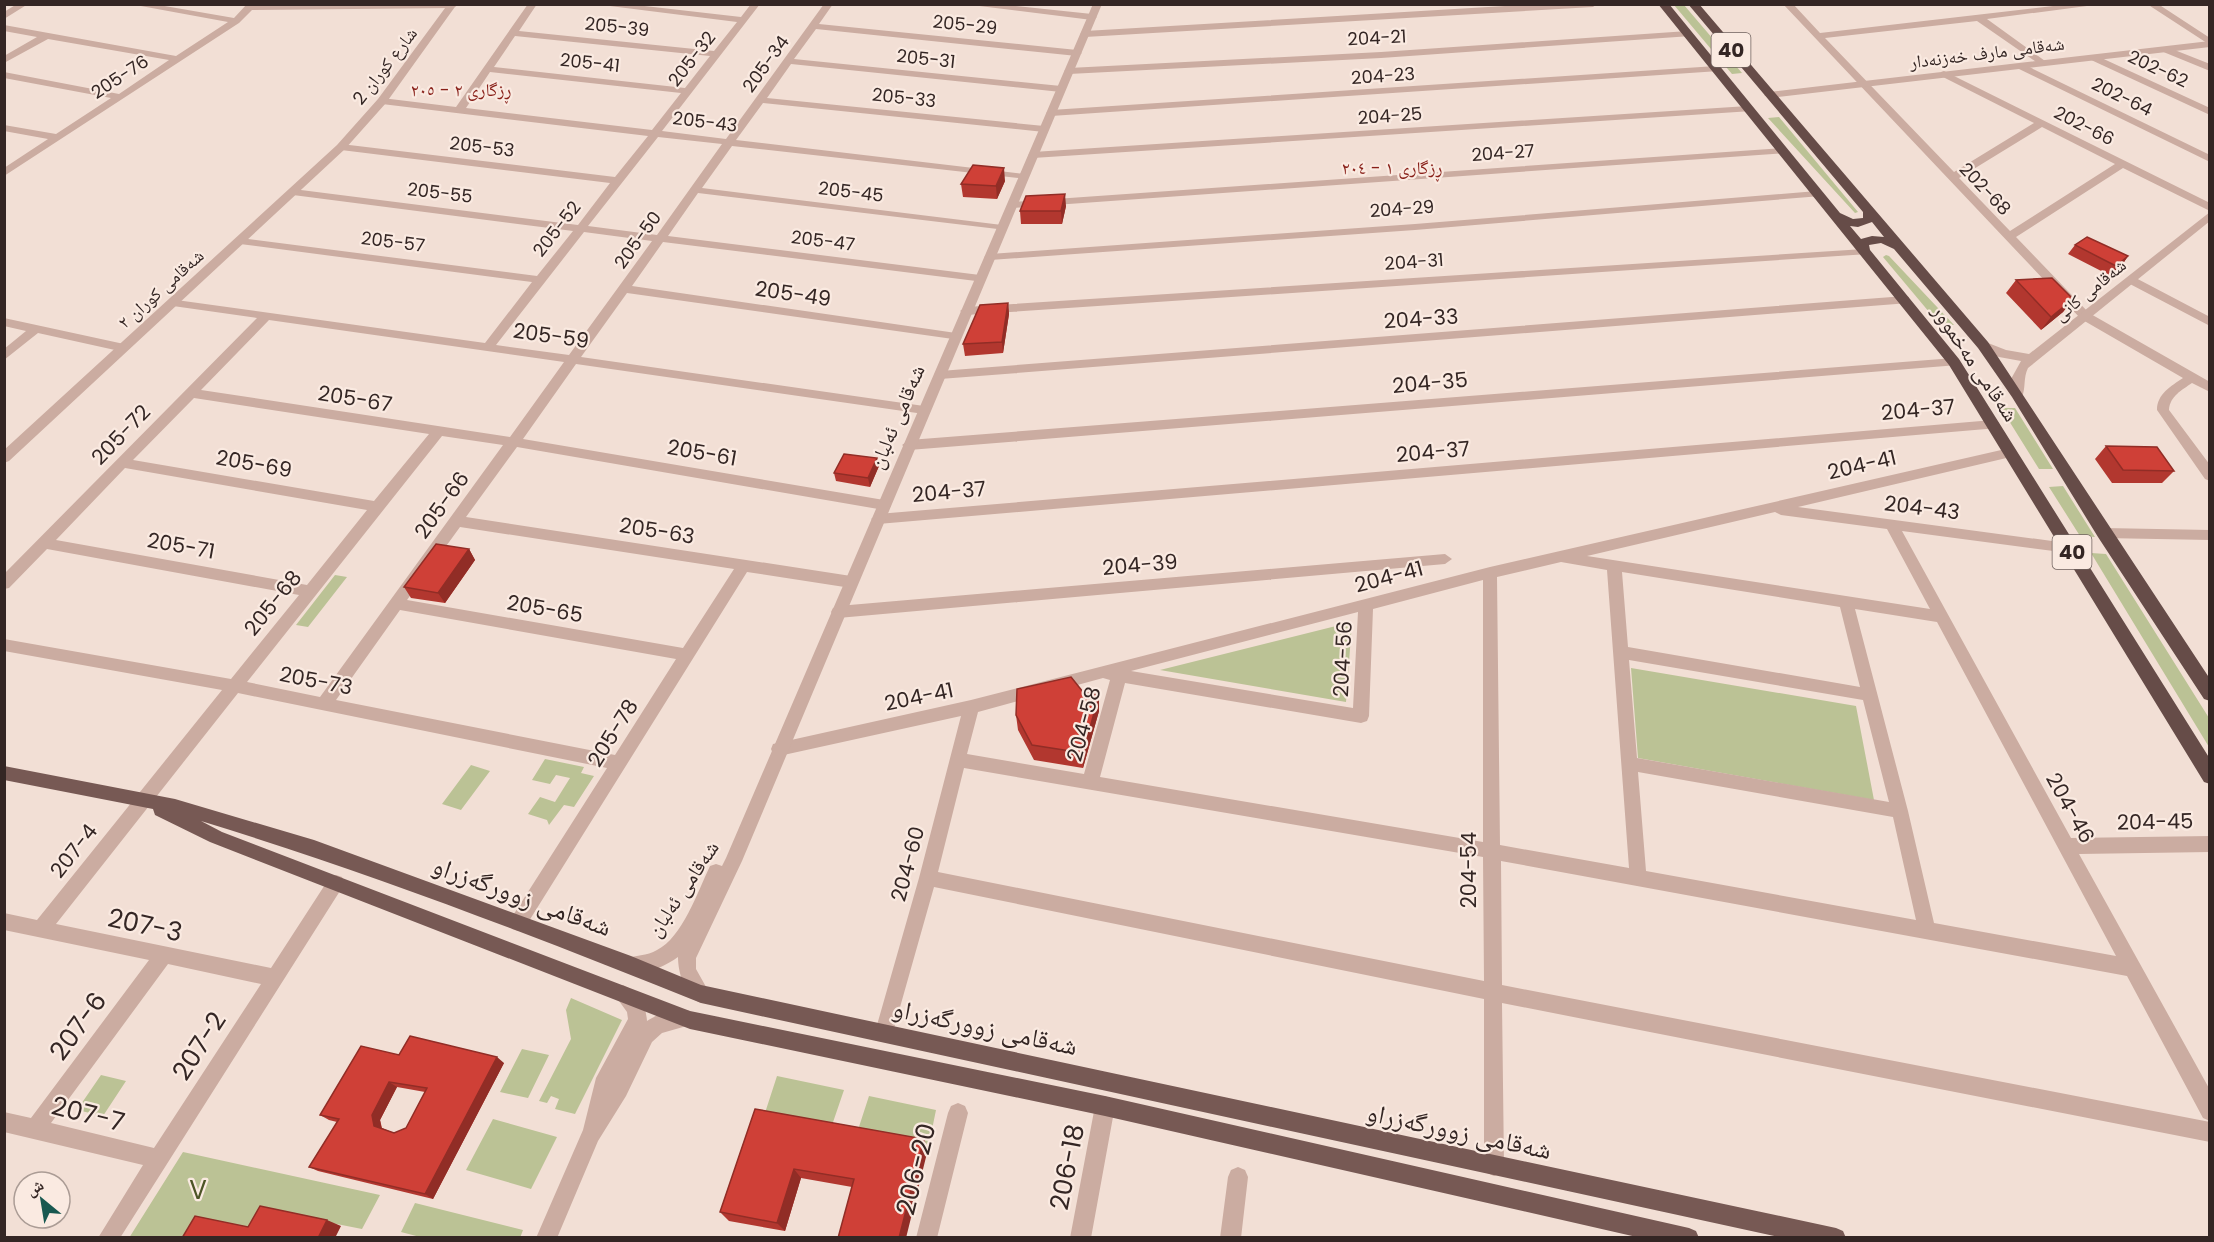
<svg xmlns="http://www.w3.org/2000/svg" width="2214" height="1242" font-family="Poppins,'Noto Naskh Arabic',sans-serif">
<rect width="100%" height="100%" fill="#f2dfd5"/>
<path fill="#bbc295" d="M1674 5H1684L1742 73 1732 74Z
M1779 117 1858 212 1855 213 1768 118Z
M1886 255 1889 256 1954 325H1940L1883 257Z
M2001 408H2015L2053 469H2039Z
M2063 486 2095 537 2080 536 2049 487Z
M2091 553 2106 554 2209 718V747Z
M335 575 347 577 308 627 296 625Z
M1352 622 1346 702 1160 670Z
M1631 668 1856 706 1874 800 1638 758Z
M545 759 584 767 581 773 594 776 574 807 564 805 549 825 547 820 528 814 540 797 555 802 570 778 556 775 550 784 532 780Z
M471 765 490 771 461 810 442 804Z
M571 998 622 1020 575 1114 555 1109 559 1099 551 1096 547 1103 539 1101 571 1039 566 1010Z
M522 1049 549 1055 528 1098 500 1092Z
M101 1075 126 1081 103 1116 77 1110Z
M777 1076 844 1090 830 1131 763 1119Z
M869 1096 936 1110 928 1149 856 1136Z
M493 1119 557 1137 531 1189 466 1170Z
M183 1152 380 1195 362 1229 276 1212 261 1237 129 1238Z
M415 1203 523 1230 520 1238H424L401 1232Z"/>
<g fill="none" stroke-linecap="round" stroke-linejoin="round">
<path fill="#cbaca1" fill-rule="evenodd" d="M17 4H28L4 19V12Z
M130 4H153L234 18 247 4 458 5 453 8 252 10 239 23 4 176V168L48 139 4 131V125L56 134 111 98 4 78V72L119 94 169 60 48 39 4 63V56L37 37 4 31V25L176 56 228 22Z
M528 4H537L519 31 714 51 737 22 594 4H627L741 17 751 4H760L662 131 726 139 824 4H833L819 24 1077 50 1082 53 1077 56 816 29 794 59 1061 86 1066 89 1061 92 791 64 767 98 1044 126 1049 129 1044 132 763 103 736 140 1024 174 1028 175V179L732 146 702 188 1002 225 1006 226V230L698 193 668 236 980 275 984 276V282L663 242 632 286 956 333 960 334V340L627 293 581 357 924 406 930 410 929 413 924 414 576 364 523 439 884 500 891 505 889 509 884 510 517 447 466 517 851 576 856 578 858 582 856 586 851 588 747 572 524 929 518 931 512 929 509 923 512 917 607 768 238 693 56 924 271 968 330 877 336 875 342 877 345 883 120 1238H98L143 1165 4 1132V1112L31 1118 149 960 4 930V913L37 920 222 690 4 651V639L231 679 299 595 47 549 9 588 4 589V574L257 318 173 306 169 305V299L485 343 532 282 240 244 234 241 240 238 537 276 573 231 293 195 288 192 293 189 578 225 610 183 341 150 336 147 341 144 615 177 648 136 382 104 377 101 382 98 456 107ZM515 36 710 56 685 88 494 67ZM490 72 681 93 652 130 466 108ZM658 137 722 144 657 235 588 226ZM584 232 652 241 569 355 496 345ZM269 320 564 362 510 437 201 390ZM194 398 429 434 374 501 133 460ZM442 436 503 445 320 697 247 682ZM125 468 367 510 307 585 56 540ZM460 527 734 569 683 648 407 600ZM400 610 676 659 615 755 336 700ZM168 964 261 984 154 1148 51 1123Z
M963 4H998L1092 14 1097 17 1092 20Z
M1539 4H1597L1593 7 1085 37 1080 34 1085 31Z
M1783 4H1793L1820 33 2070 4H2102L1987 19 2045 61 2047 63 2042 66 1977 21 1825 38 1954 172 2034 123 1941 76V72L1944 71 2210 203V211L2123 168 2016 237 2089 313 2210 382V392L2192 383C2182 390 2170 396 2169 410L2210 465V481L2205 479 2157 410C2157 394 2171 386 2183 378L2081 319ZM2042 127 2115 164 2010 231 1959 178Z
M2147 4H2158L2210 38V45Z
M1688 31 1691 32V36L1381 58 1069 74 1064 71 1069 68 1381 52Z
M2161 47H2167L2210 64V71L2161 51Z
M2089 55H2095L2210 108V115L2089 59Z
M2017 64H2023L2210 155V162L2017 68Z
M1716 66 1721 69 1719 71 1051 116 1046 113 1051 110Z
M1748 106 1753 109 1752 111 1033 158 1028 155 1033 152Z
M1782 148 1787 151 1786 153 1012 208 1007 205 1012 202Z
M1817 191 1821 192V196L1415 230 990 260 984 257 990 254 1415 224Z
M1864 249 1870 252 1868 254 966 315 960 311 966 307Z
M2132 276 2210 317V326L2128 283V277Z
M1905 296 1909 297V303L940 379 934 375 940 371Z
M4 318 124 344 130 348 124 352 38 333 4 360V349L26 331 4 326Z
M1954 358 1958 359 1960 362 1958 365 909 450 902 445 909 440Z
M1993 420 1998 422 2000 425 1998 428 878 524 871 519 878 514Z
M2010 448 2017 453 2015 456 1798 507 2074 544 2076 548 2074 552 2069 553 1902 531 2071 838 2210 836V852L2079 854 2210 1090V1121L2203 1118 2127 976 1501 861 1502 985 2210 1122V1142L1502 1003 1504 1166 1501 1173 1494 1176 1487 1173 1484 1166V999L934 887 893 1032 891 1039 884 1041 877 1039 875 1032 919 878 961 716 779 756 773 754 771 749 773 744 971 700 1490 567ZM1775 512 1781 515 1887 529 1930 609 1587 556ZM1561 562 1607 570 1629 868 1500 845 1497 577ZM1622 572 1840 607 1860 687 1628 647ZM1483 580V842L1100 777 1125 683 1361 723 1367 721 1369 716 1373 609ZM1855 609 1937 622 2116 956 1934 923 1908 811ZM1358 612 1353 708 1131 671ZM1629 660 1863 700 1889 802 1637 758ZM1103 678 1110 680 1084 774 967 754 978 712ZM964 768 1483 857 1484 981 938 872ZM1638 772 1893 817 1916 920 1646 871Z
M2104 528 2210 530V540L2104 538 2097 533Z
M1445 554 1452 559 1445 564 838 618 833 616 831 612 833 608 838 606Z
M1105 1096 1112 1099 1115 1106 1091 1238H1070L1095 1106 1098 1099Z
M958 1103 965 1106 968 1113 937 1238H916L948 1113 951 1106Z
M1238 1167 1245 1170 1248 1177 1241 1238H1220L1228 1177 1231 1170Z"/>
<path fill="#cbaca1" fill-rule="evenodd" d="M448 4H457L386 103 345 149 9 461 4 463V450L337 145 378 99Z
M1093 4H1102L742 861 696 958V969L710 994 708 1000 701 1003C685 997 678 973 678 957 664 967 641 978 625 971L622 965 625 959C635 955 647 956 657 950 682 938 698 891 710 866L716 864 722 866 726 858Z
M2210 41V47L1769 98 1764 95 1769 92Z
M2210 212V221L2028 368C2023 378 2026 388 2022 397H2012L2011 379 2021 361 1999 357 1979 348 1977 345 1979 342 1983 341 2006 350 2029 354Z
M623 985C638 991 646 1005 647 1021 657 1014 678 1007 690 1011L692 1018 690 1025 662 1033 652 1042 626 1096 598 1141 557 1238H536L583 1130 596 1078 628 1019 627 1012 614 994 616 988Z"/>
<path fill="#775954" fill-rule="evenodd" d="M4 766 175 799 314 840 631 956 701 985 1836 1228 1843 1231 1846 1238H1784L701 1003C537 937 371 873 201 821L222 832 690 1011 1105 1096 1689 1228 1696 1231 1699 1238H1641L1105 1116 690 1029 210 842 155 815 153 809 4 780Z"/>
<path fill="#664c48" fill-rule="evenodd" d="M1658 4H1669L1840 213 1853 219 1863 218V212L1688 4H1699L1988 342 2210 679V701L2204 699 2098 537 2012 397 1978 348 1894 249 1881 243 1869 245 1870 250 1959 359 2210 759V784L2204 782 1949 365ZM1872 222 1884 237 1872 236 1861 239 1850 226 1858 227Z"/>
</g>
<path fill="#b2372f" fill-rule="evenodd" d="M1005 181 997 199 963 197 961 184Z
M1066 206 1062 224H1021L1020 211Z
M2075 245 2128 256 2122 265 2109 275 2068 254Z
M2016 280 2073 299 2063 312 2041 330 2006 293Z
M1008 303 1009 314 1003 353 965 356 963 344Z
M2106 446 2174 471 2162 483H2112L2095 459Z
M879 466 870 487 836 481 834 473Z
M469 549 475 560 445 603 411 598 404 587Z
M1083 692 1099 711 1083 768 1034 760 1018 730 1016 715Z
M399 1055 504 1063 433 1199 318 1171 309 1167 337 1122 329 1120 320 1115ZM397 1087 425 1092 406 1128 394 1133 382 1128 380 1120Z
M755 1109 928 1149 852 1187 801 1178 785 1231 729 1221 720 1212Z"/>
<path fill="#912d26" d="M1004 168 1005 181 997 199 996 186Z
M1065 194 1066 206 1062 224 1061 211Z
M2128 256 2122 265 2109 275 2116 266Z
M2073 299 2063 312 2041 330 2051 317Z
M1008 303 1009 314 1003 353 1002 342Z
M877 458 879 466 870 487 868 478Z
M469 549 475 560 445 603 438 593Z
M1099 695V711L1083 768V753Z
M497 1057 504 1063 433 1199 425 1194Z
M389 1082 397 1087 380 1120 382 1131 374 1126 372 1115Z
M924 1139 928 1149 906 1238H899Z
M794 1169 801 1178 785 1231 777 1223Z
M327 1220 341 1226 335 1238H318Z"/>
<path fill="#cf4037" stroke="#912d26" stroke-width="1.5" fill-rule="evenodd" d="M973 165 1004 168 996 186 961 184Z
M1065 194 1061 211H1020L1026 196Z
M2087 237 2128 256 2116 266 2075 245Z
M2052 278 2073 299 2051 317 2016 280Z
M1008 303 1002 342 963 344 980 305Z
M2106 446 2157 447 2174 471 2123 470Z
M844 454 877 458 868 478 834 473Z
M436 544 469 549 438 593 404 587Z
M1071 677 1083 692 1099 695 1083 753 1032 745 1016 715 1017 689Z
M410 1036 497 1057 425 1194 309 1167 339 1119 320 1115 361 1046 399 1055ZM389 1082 427 1088 406 1128 394 1133 374 1126 372 1115Z
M755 1109 924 1139 899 1238H838L854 1179 794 1169 777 1223 720 1212Z
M260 1206 327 1220 318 1238H182L195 1216 248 1227Z"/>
<g text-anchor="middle" stroke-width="4.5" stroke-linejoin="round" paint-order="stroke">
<g font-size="18" fill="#342624" stroke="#faeae1">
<text transform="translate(965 25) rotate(6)" y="6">205-29</text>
<text transform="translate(617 27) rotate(6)" y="6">205-39</text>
<text transform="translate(1377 38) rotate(-3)" y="6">204-21</text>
<text transform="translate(1987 53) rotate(-7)" y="6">شەقامی مارف خەزنەدار</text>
<text transform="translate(692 59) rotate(-52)" y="6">205-32</text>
<text transform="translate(926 59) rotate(6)" y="6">205-31</text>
<text transform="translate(590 63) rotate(6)" y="6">205-41</text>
<text transform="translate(766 64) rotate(-54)" y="6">205-34</text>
<text transform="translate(385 66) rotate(-52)" y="6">شارع كوران 2</text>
<text transform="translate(2158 69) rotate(25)" y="6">202-62</text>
<text transform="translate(1383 76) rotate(-4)" y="6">204-23</text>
<text transform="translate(120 77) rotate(-33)" y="6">205-76</text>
<text transform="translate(2122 97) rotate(26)" y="6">202-64</text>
<text transform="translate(904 98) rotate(6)" y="6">205-33</text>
<text transform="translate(1390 116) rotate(-4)" y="6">204-25</text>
<text transform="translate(705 122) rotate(7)" y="6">205-43</text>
<text transform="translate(2084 126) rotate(27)" y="6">202-66</text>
<text transform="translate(482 147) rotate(7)" y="6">205-53</text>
<text transform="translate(1503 153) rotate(-4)" y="6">204-27</text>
<text transform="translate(1985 189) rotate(46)" y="6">202-68</text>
<text transform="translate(851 192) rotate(7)" y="6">205-45</text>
<text transform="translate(440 193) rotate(7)" y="6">205-55</text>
<text transform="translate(1402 209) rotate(-4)" y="6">204-29</text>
<text transform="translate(557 229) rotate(-52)" y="6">205-52</text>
<text transform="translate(638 240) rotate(-54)" y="6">205-50</text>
<text transform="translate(823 241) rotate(7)" y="6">205-47</text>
<text transform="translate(393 242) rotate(7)" y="6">205-57</text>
<text transform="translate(1414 262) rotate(-4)" y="6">204-31</text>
<text transform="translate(161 289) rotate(-42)" y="6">شەقامی کوران ٢</text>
<text transform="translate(2090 290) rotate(-39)" y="6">شەقامی کانی</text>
</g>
<g font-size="18" fill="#881f18" stroke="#faeae1">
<text x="461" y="96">ڕزگاری ٢ - ٢٠٥</text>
<text x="1392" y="174">ڕزگاری ١ - ٢٠٤</text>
</g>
<g fill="#faeae1" stroke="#6f615d" stroke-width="1.5">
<rect x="1711.5" y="33" width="39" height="34" rx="4.5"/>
<rect x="2052.5" y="535" width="39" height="34" rx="4.5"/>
</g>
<g font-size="20" font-weight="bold" fill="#342624">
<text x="1731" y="57">40</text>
<text x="2072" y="559">40</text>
</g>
<g font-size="21" fill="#342624" stroke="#faeae1">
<text transform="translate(793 294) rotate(8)" y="7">205-49</text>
<text transform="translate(1421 319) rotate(-4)" y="7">204-33</text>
<text transform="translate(551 336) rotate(8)" y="7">205-59</text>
<text transform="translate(1975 363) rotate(56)" y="7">شەقامی مەخموور</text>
<text transform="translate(1430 383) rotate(-5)" y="7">204-35</text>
<text transform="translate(355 399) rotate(9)" y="7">205-67</text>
<text transform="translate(1918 410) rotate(-5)" y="7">204-37</text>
<text transform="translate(897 417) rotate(-67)" y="7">شەقامی ئەلبان</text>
<text transform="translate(121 435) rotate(-46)" y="7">205-72</text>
<text transform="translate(1433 452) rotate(-5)" y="7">204-37</text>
<text transform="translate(702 453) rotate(10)" y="7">205-61</text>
<text transform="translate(254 464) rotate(10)" y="7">205-69</text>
<text transform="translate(1862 465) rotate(-13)" y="7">204-41</text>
<text transform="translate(949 492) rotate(-5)" y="7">204-37</text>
<text transform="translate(442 505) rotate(-54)" y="7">205-66</text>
<text transform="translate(1922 508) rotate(7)" y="7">204-43</text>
<text transform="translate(657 531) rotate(9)" y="7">205-63</text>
<text transform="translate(181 546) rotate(10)" y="7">205-71</text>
<text transform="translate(1140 565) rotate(-5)" y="7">204-39</text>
<text transform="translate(1389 577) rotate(-15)" y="7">204-41</text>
<text transform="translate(273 603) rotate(-51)" y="7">205-68</text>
<text transform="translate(545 609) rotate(10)" y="7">205-65</text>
<text transform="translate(1343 659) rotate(-87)" y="7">204-56</text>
<text transform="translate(316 681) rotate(11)" y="7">205-73</text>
<text transform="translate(919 697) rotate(-12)" y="7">204-41</text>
<text transform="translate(1084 724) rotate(-75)" y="7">204-58</text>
<text transform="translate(613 733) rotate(-58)" y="7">205-78</text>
<text transform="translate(2070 808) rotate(61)" y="7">204-46</text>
<text transform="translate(2155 822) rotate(-1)" y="7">204-45</text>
<text transform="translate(74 851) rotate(-52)" y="7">207-4</text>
<text transform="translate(908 864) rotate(-75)" y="7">204-60</text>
<text transform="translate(1469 870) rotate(-90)" y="7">204-54</text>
<text transform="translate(683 889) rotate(-56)" y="7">شەقامی ئەلبان</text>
</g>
<g font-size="26" fill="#342624" stroke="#faeae1">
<text transform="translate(522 896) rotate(20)" y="9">شەقامی زوورگەزراو</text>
<text transform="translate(145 925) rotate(12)" y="9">207-3</text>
<text transform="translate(78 1026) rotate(-54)" y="9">207-6</text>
<text transform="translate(985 1027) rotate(12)" y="9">شەقامی زوورگەزراو</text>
<text transform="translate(199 1046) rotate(-57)" y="9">207-2</text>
<text transform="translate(88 1114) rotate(14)" y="9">207-7</text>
<text transform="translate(1459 1131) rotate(12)" y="9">شەقامی زوورگەزراو</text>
<text transform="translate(1067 1167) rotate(-79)" y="9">206-18</text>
<text transform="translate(916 1169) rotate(-76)" y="9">206-20</text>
</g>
<g font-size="26" fill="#4c5426" stroke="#faeae1">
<text x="198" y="1199">V</text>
</g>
</g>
<rect width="2214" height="1242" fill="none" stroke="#342624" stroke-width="12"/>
<g transform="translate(42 1200) rotate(330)"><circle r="28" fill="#faeae1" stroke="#ab9c95" stroke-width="1.5"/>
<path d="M0-4.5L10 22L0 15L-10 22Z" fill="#185850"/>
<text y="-9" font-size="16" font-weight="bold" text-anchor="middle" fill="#342624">ش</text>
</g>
</svg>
